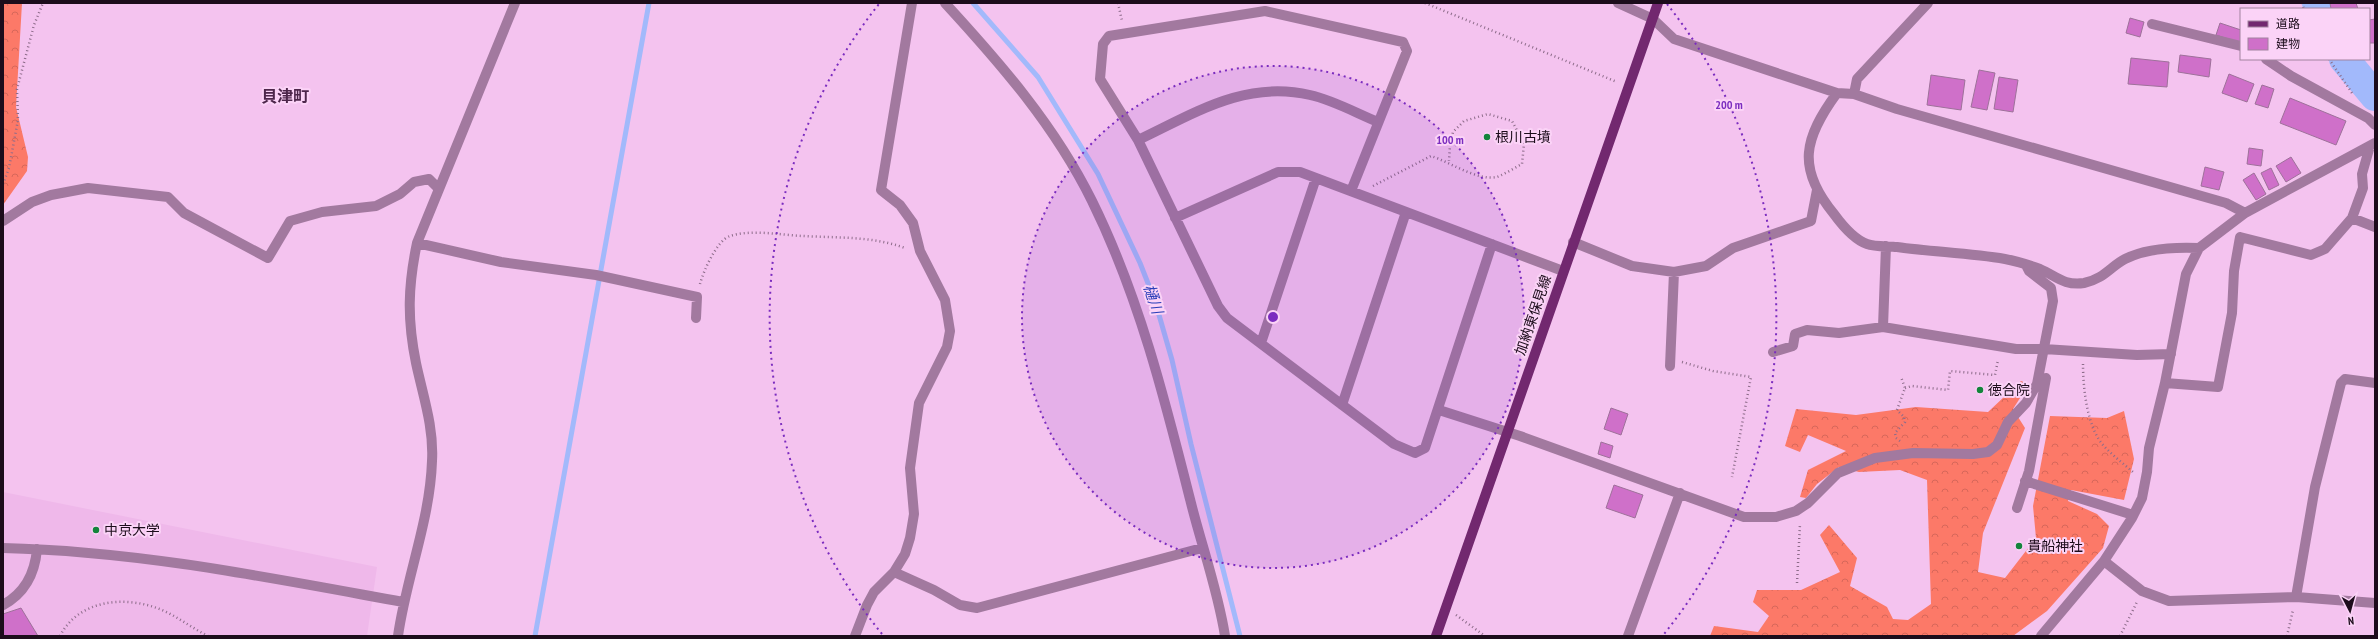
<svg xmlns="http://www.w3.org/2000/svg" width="2378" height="639" font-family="'PT Sans Narrow','Noto Sans JP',sans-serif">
<defs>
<pattern id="forest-crowns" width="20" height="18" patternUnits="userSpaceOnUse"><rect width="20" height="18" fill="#fc7968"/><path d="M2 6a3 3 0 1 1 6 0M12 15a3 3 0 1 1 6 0" fill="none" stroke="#d7675a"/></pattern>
</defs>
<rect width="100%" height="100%" fill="#f4c3ef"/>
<path fill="#efb8ea" d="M3 492 377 567 367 636H3Z"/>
<path fill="url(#forest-crowns)" d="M3 3H22L16 107 28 157 27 171 3 205Z
M2021 381 2029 384 2013 409 2025 428 1983 533 1978 572 2005 578 2036 538 2033 506 2050 416 2107 418 2124 411 2134 459 2124 500 2071 490 2068 501 2097 514 2109 526 2103 548 2047 611 2013 636H1710L1714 626 1758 632 1769 616 1753 602 1757 590H1801L1840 572 1820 535 1829 525 1857 558 1850 586 1887 607 1893 619 1908 620 1931 604 1927 480 1900 470 1859 472 1839 467 1817 484 1806 498 1800 497 1808 470 1846 451 1808 435 1800 452 1785 446 1796 409 1856 415 1916 407 1988 412Z"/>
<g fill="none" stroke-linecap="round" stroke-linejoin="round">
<path stroke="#a2b9fb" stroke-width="5" d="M973 3 1038 77 1098 174 1140 263 1155 301 1172 360 1191 444 1240 636
M535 636 649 3"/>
<path stroke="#a2b9fb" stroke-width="30" d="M2317 3 2319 9
M2344 59 2375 96"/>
</g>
<path fill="#cf70c9" stroke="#9e719a" d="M2330 3H2356L2358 9H2331Z
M2130 18 2144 22 2140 37 2126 33Z
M2375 19V43H2369V20Z
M2220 23 2241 30V43L2216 35Z
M2180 55 2211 59 2209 77 2178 72Z
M2131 58 2169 62 2167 87 2128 84Z
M1979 70 1995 73 1987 110 1971 107Z
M2229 74 2254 84 2247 102 2222 93Z
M1931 75 1965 80 1961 110 1927 105Z
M1999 77 2018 80 2013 112 1994 109Z
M2262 85 2274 89 2268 108 2255 104Z
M2290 98 2346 121 2336 145 2280 123Z
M2249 148 2263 150 2261 166 2247 164Z
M2291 157 2301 173 2286 182 2276 166Z
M2205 167 2224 172 2219 190 2201 186Z
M2271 168 2279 185 2269 190 2261 173Z
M2254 173 2266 194 2256 200 2243 180Z
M1611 408 1628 414 1621 435 1604 429Z
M1601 442 1613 446 1610 458 1598 454Z
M1614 485 1643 495 1635 518 1606 508Z
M21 608 38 636H3V614Z"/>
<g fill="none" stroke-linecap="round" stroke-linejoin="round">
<path stroke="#8d6c8a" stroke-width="2.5" stroke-dasharray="1 3" stroke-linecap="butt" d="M1118 3 1122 21
M1425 3 1617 82
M2302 3 2304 9
M2329 59 2352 93
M3 184 9 168 18 120 17 89 34 25 43 3
M1373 186 1431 156C1450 162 1477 181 1497 177 1505 174 1514 168 1522 164L1524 144 1512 121 1488 114 1464 121 1453 132 1450 145 1449 161
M700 284C703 272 717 240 730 236 752 229 780 235 803 236 838 238 872 236 905 248
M1682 362 1713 371 1751 377 1732 477
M2083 364C2083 388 2087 428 2104 446 2113 456 2124 464 2134 473
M1905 388 1912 386 1948 390 1950 371 1995 375 1998 360
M1900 441 1896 438 1895 433 1905 422 1904 417 1897 410 1905 388 1901 377
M1797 583 1800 524
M1456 615 1485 636
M60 636C79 599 126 595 162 610 178 617 192 628 208 636
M2120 636 2137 602
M2287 636 2293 610"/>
<path stroke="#a2799f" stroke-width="10" d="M945 3C1001 64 1055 126 1092 201 1139 296 1165 400 1191 503 1202 547 1218 591 1225 636
M1618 3 1653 19 1674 39 1837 93 1854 94 1897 109 2226 203 2245 213
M2152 24 2241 46
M2266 59 2291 76 2368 118 2375 125
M1837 93C1804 138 1796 168 1834 214 1842 225 1853 239 1867 244 1875 247 1888 246 1897 247 1933 252 1969 253 2005 259 2016 261 2029 265 2040 269 2056 276 2064 286 2084 283 2104 279 2111 266 2125 259 2147 248 2176 247 2199 248
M1854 94 1857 79 1928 3
M1138 140C1195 113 1245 80 1310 95 1333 100 1356 113 1378 122
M1351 191 1407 51 1403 42 1265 11 1109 36 1103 44 1100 79 1138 140 1218 306 1227 318 1394 444 1415 453 1425 448 1492 244
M1175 218 1278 172H1300L1563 271
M2352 218 2375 227
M3 221 32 202 51 195 88 188 168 197 184 213 268 258 290 221 322 212 376 206 400 194 414 182 429 179 439 189
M1573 242 1632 266 1674 272 1706 266 1733 248 1811 221 1817 190
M417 243 501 262 596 275 697 297 696 318
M1883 327 1886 246
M1261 343 1316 178
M1773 352 1793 346 1795 334 1807 330 1839 333 1883 327 2016 349H2044L2137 355 2171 354
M1670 366 1674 272
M2165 383 2218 387 2232 313 2234 271 2240 237 2311 255 2325 249 2352 218 2363 188 2362 174 2370 146
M1342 405 1406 212
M1439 410 1520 436 1744 517H1776L1796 511 1808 503 1838 473 1875 458 1913 453 1973 454 1988 452 1997 445 2008 422 2026 403 2037 384 2053 301 2051 288 2029 271 2026 265
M2025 481 2133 515
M2017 508 2029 471 2046 378
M3 548C138 551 271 578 403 602
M2104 561 2142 591 2169 601 2296 597 2375 603
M894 572 934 590 960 605 977 608 1202 548
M2296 597 2315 487 2341 383 2345 379 2375 383
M3 605C25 593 35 573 37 549
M398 636C406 578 430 521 432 461 434 427 423 396 416 363 407 319 408 286 417 243L515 3
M855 636 867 605 874 592 894 572 905 554 910 538 914 514 910 468 919 403 947 347 950 331 945 300 920 251 913 223 900 205 881 190 912 3
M1628 636 1680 493
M2041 636 2104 561 2132 518 2142 498 2147 472 2149 448 2165 383 2186 274 2199 248 2245 213 2375 143"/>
<path stroke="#72286f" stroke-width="10" d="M1436 636 1658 3"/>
</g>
<circle cx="1273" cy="317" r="251" fill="#7b2cbf" fill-opacity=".12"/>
<g fill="none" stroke="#7b2cbf" stroke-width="2" stroke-dasharray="2 4">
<circle cx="1273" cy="317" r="251"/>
<path d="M882 634A503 503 0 0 1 879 4M1667 4A503 503 0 0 1 1664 634"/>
</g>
<g fill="#13843b" stroke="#fbd3f7" stroke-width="1.5">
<circle cx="1487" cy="137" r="4"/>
<circle cx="1980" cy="390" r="4"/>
<circle cx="96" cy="530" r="4"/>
<circle cx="2019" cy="546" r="4"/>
</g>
<g text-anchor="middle" stroke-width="4" stroke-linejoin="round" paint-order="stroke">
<g font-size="14" fill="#1c0c1b" stroke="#fbd3f7" text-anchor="start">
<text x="1495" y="142">根川古墳</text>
<text x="1988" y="395">徳合院</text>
<text x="104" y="535">中京大学</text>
<text x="2027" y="551">貴船神社</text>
</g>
<g font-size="14" fill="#1c0c1b" stroke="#fbd3f7">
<text transform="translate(1533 315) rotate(-71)" y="5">加納東保見線</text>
</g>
<g font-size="15" font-style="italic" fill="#2a3eb8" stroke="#fbd3f7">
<text transform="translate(1153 299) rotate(71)" y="5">樋川</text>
</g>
<g font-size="16" font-weight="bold" fill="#4d264b" stroke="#fbd3f7">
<text x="285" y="102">貝津町</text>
</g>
</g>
<circle cx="1273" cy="317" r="6" fill="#7b2cbf" stroke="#fbd3f7" stroke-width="2"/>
<g font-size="12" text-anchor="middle" font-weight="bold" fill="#7b2cbf" stroke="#fbd3f7" stroke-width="4" stroke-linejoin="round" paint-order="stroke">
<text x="1729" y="109">200 m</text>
<text x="1450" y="144">100 m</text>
</g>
<rect width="2378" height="639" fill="none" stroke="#1c0c1b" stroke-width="8"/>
<rect x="2240" y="8" width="130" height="52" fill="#fbd3f7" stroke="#a2839f"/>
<rect x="2248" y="21" width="20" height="6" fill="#72286f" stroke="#a2839f"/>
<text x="2276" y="28" font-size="12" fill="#1c0c1b">道路</text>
<rect x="2248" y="38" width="20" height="12" fill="#cf70c9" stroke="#a2839f"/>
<text x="2276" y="48" font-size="12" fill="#1c0c1b">建物</text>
<g transform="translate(2350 611) rotate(174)" stroke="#fbd3f7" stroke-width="3" paint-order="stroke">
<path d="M0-3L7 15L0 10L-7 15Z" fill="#1c0c1b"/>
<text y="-6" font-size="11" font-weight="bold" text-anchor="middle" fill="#1c0c1b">N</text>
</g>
</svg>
